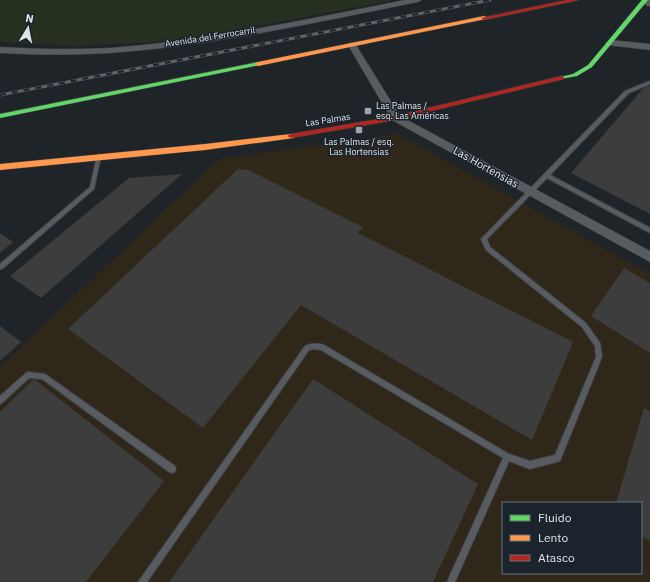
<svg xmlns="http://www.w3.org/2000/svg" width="650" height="582" font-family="'IBM Plex Sans',sans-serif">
<rect width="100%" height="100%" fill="#1f2428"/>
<path fill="#30271b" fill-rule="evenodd" d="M398 134 650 274V582H0V367L219 159ZM503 503H641V573H503Z"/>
<path fill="#263020" d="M0 0H396L174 41 75 46 0 42Z"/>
<path fill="#3d3d3d" d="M646 85 650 87V214L571 173Z
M238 169 249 170 363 227 358 233 573 342 532 440 301 305 203 428 68 329Z
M182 174 41 298 10 276 129 178Z
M0 233 13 242 0 253Z
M624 268 650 283V353L591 316Z
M0 326 21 342 0 361Z
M34 379 164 481 86 582H0V412Z
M313 379 478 484 433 582H169Z
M644 408 650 411V541L641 536V503H616Z"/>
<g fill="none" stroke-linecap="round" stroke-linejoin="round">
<g stroke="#3c4045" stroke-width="2">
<path id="lane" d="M650 81V84L629 93 550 175 650 228V233L547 178 487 239 490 247 586 323 600 343 602 357 560 461 530 469 509 461 455 582H447L503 458 321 350 314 349 309 350 147 582H138L305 346C312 343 317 343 324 345L509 454 530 461 555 455 596 357 595 346 582 327 486 250 481 239 625 91Z
M99 154 101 156 94 189 2 269H0V264L90 187 97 156Z
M28 372 45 374 175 466 176 469 175 472 172 473 169 472 42 379 29 378 2 403 0 404V396L26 373Z"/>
</g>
<g stroke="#3c4045" stroke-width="1">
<path id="street" d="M405 0H422L418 2C316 22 213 46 109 53 73 55 36 55 0 53V47C36 49 73 50 109 48 209 41 307 19 405 0Z
M642 0H650V6H647Z
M610 40 650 44V50L607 45 606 43Z
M352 42 356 45 400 116 650 251V262L392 120 348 45Z"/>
</g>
<g stroke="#3c4045" stroke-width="1">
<path id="fast" d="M642 0H648L592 67 577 76 560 79V77L573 74 588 65Z
M258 62 261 64 260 65 0 118V114Z"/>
</g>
<g stroke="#3c4045" stroke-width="1">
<path id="slow" d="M484 16 486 17V19L258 66 255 64 258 62Z
M291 134H294V138L205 150 0 170V164L205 144Z"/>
</g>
<g stroke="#3c4045" stroke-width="1">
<path id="jam" d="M567 0H579L484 20 481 18Z
M562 76 564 77V79L390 121 291 138 287 136 291 134 390 117Z"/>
</g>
<use href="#lane" fill="#585c60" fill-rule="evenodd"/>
<use href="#street" fill="#585c60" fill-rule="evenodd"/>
<use href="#fast" fill="#63d668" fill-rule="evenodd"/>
<use href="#slow" fill="#ff974d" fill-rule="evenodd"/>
<use href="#jam" fill="#b3261e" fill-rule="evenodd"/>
<g stroke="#5f6365" stroke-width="3">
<path id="rail" d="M0 95 490 0"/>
</g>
<use href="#rail" stroke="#1b242c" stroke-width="2" stroke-dasharray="6" stroke-linecap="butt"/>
</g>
<g fill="#9ca2a7" stroke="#1b242c" stroke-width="1.5">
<rect x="364" y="107" width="8" height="8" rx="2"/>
<rect x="355" y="126" width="8" height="8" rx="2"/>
</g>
<g text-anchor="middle" stroke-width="3" stroke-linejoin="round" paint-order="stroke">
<g font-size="9" fill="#dfe6eb" stroke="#1b242c">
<text transform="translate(210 37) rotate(-9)" y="3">Avenida del Ferrocarril</text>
<text transform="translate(328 120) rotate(-9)" y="3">Las Palmas</text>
</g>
<g font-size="9" fill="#dfe6eb" stroke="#1b242c" text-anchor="start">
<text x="376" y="109">Las Palmas /<tspan x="376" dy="10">esq. Las Américas</tspan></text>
<text x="359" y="145" text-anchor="middle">Las Palmas / esq.<tspan x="359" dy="10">Las Hortensias</tspan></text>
</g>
<g font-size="11" fill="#dfe6eb" stroke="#1b242c">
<text transform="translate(486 167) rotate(29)" y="4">Las Hortensias</text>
</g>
</g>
<rect x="502" y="502" width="140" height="72" fill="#1b242c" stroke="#697278"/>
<rect x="510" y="515" width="20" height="6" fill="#63d668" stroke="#697278"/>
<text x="538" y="522" font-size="12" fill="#dfe6eb">Fluido</text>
<rect x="510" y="535" width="20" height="6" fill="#ff974d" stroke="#697278"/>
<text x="538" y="542" font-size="12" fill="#dfe6eb">Lento</text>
<rect x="510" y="555" width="20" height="6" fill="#b3261e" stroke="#697278"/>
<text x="538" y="562" font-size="12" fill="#dfe6eb">Atasco</text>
<g transform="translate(28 28) rotate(10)" stroke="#1b242c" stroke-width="3" paint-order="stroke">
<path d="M0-3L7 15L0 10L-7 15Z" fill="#dfe6eb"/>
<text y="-6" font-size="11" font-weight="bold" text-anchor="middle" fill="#dfe6eb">N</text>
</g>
</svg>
